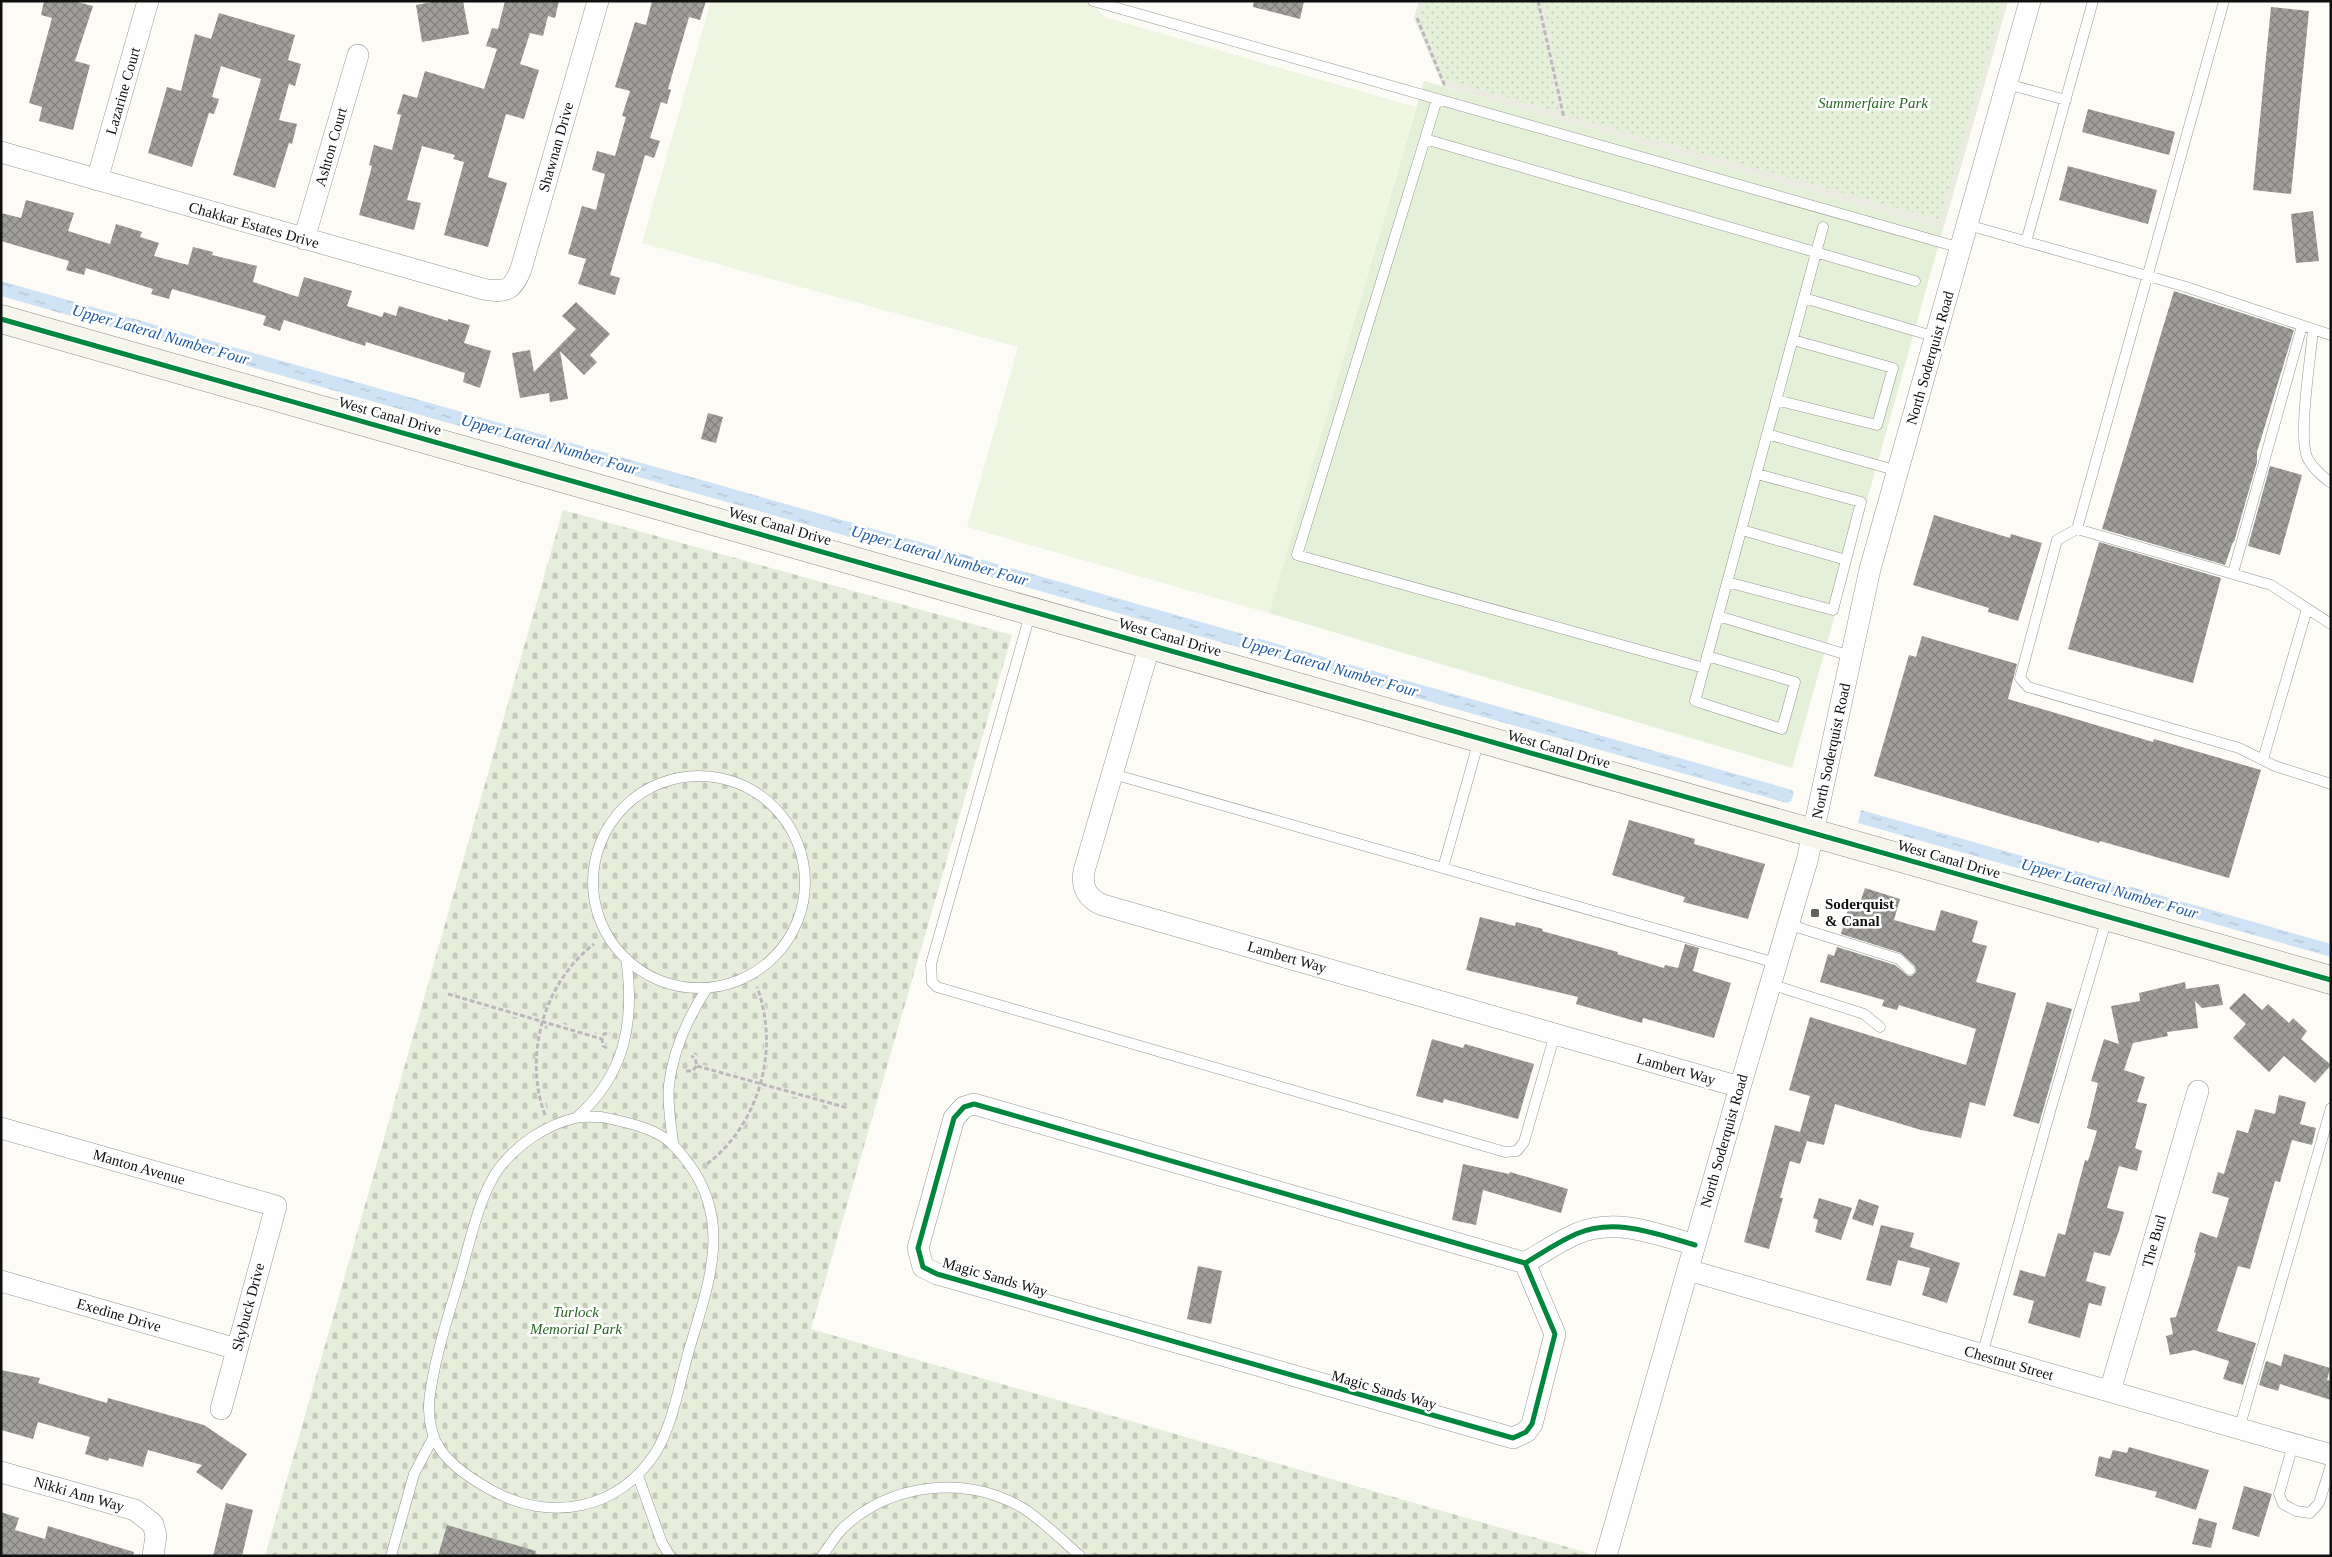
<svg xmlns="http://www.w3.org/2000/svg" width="2332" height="1557" font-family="Georgia,serif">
<defs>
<pattern id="cemetery-stones" width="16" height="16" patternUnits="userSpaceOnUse" patternTransform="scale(1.25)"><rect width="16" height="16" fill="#e7eddb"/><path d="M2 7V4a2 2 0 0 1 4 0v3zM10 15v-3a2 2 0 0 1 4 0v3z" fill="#c5cabb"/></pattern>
<pattern id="park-dots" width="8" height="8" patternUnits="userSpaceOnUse" patternTransform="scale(1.25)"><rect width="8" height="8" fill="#e4f1d8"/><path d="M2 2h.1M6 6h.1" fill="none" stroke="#c3ceb8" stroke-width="1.8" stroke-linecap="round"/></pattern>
<pattern id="water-ripples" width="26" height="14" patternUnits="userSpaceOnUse" patternTransform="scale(1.25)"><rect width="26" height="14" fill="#cee3f5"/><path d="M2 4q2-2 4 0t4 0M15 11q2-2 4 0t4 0" fill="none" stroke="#b0c2d1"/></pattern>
<pattern id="building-cross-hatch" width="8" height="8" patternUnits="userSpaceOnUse" patternTransform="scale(1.25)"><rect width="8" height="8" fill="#a09f9b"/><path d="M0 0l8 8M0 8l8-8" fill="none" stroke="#81807d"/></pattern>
</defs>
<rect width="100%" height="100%" fill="#fcfbf6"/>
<path fill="#e4f1d8" d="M1424 81 1943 229 1792 768 1269 613Z"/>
<path fill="url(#cemetery-stones)" d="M563 510 1012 635 811 1329 1588 1553 1587 1556H265Z"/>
<path fill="url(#park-dots)" d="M1419 1H2008L1943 229 1443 86 1414 18Z"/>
<path fill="#eef5e1" d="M711 1H1091L1104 17 1416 107 1269 613 967 527 1018 347 642 243Z"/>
<path fill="#ecebe2" d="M1419 1H1424L1420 17 1446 80 1559 112 1537 1H1542L1566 115 1940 220 2003 1H2008L1943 229 1443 86 1414 18Z
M592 942 595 946 580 960 558 990 546 1019 600 1035 606 1031 612 1030 611 1036H607L604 1039 605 1044 609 1046 606 1051 601 1048 598 1040 545 1025 539 1064 542 1093 548 1113 543 1116 537 1095 534 1071 539 1024 447 997 449 992 541 1018 556 982 571 962Z
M759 986 767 1011 769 1034 768 1060 764 1082 848 1106 847 1111 762 1088 754 1109 742 1130 722 1155 708 1166 705 1162 723 1145 741 1121 757 1086 698 1069 695 1072 688 1074 685 1073 686 1068H691L694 1065 693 1060 689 1058 691 1052 698 1057 700 1064 759 1080 764 1049 762 1012 754 988Z"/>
<path fill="url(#water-ripples)" d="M1 281 1792 790 1794 793 1791 801 1787 803 1 296Z
M1861 810 2331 944V957L1858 823Z"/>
<path fill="url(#building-cross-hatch)" d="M44 1H73L93 6 75 61 90 65 73 130 39 121 42 107 29 103 52 18 41 15Z
M437 1H463L469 34 422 42 416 5Z
M505 1H559L555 18 548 16 543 36 530 33 520 64 539 70 524 119 506 114 488 177 507 183 488 247 444 235 464 162 453 159 455 155 422 146 407 200 421 203 414 230 359 215 372 166 369 165 374 145 392 150 401 115 397 114 403 94 417 98 425 71 484 89 497 49 486 46 492 28 498 29Z
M652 1H706L700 20 689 17 668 89 671 90 667 104 661 102 650 138 660 141 654 158 645 155 610 275 620 278 615 295 578 284 586 259 568 254 582 206 596 210 605 174 592 170 597 151 615 156 626 117 622 116 630 91 615 87 635 22 646 25Z
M1254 1H1304L1300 19 1253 7Z
M2271 7 2309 11 2291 194 2253 190Z
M219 13 295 35 288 60 301 64 295 86 289 84 279 120 297 124 292 144 289 143 275 188 233 175 261 79 221 66 212 97 219 99 214 114 209 113 192 167 148 153 167 87 181 91 195 34 211 39Z
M2088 109 2175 132 2169 155 2082 132Z
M2068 166 2157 190 2148 224 2059 200Z
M26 200 74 213 68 231 110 244 116 224 142 232 140 237 159 243 154 256 188 265 193 247 213 252 212 255 257 266 253 282 298 297 304 277 352 291 347 306 382 317 384 312 396 316 399 306 448 321V319L470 325 464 343 491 351 480 388 463 382 465 373 366 342 365 346 284 320 280 331 263 325 266 316 207 299 172 289 169 299 151 294 153 289 86 268 84 275 66 270 69 261 1 241V213L21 218Z
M2313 211 2319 261 2296 263 2291 214Z
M2174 291 2294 330 2257 452V462L2234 542H2233L2225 565 2102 529Z
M576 302 610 334 590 355 597 362 584 375 560 351 568 399 550 402 549 393 520 398 512 353 530 350 534 372 576 329 562 316Z
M708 413 723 417 716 443 701 439Z
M2270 466 2302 475 2280 555 2248 546Z
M1934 515 2010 538 2011 534 2042 543 2018 621 1988 612 1989 608 1913 585Z
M2099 542 2221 578 2193 683 2068 649Z
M1922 636 2017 664 2008 699 2153 742 2154 739 2261 770 2229 878 2100 841 2099 843 1874 776 1909 655 1916 657Z
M1629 820 1695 839 1694 844 1765 864 1748 919 1683 902 1685 897 1612 875Z
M1865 888 1900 899 1894 920 1926 929 1935 931 1941 910 1978 921 1972 942 1987 946 1976 982 2016 993 1985 1106 1970 1102 1961 1138 1921 1130 1835 1104 1824 1145 1807 1141 1800 1164 1790 1161 1780 1198H1783L1769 1249 1744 1242 1775 1125 1800 1132 1810 1096 1789 1090 1810 1017 1966 1065 1976 1029 1899 1005 1897 1010 1882 1006 1884 1000 1820 982 1828 954 1834 956 1837 947 1895 965 1908 976H1912L1916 972 1915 966 1901 953 1841 934 1849 906 1858 909Z
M1480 917 1515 926 1516 922 1543 929 1542 931 1618 952 1617 954 1664 968 1665 965 1678 968 1685 944 1699 948 1693 971 1731 983 1714 1038 1643 1018 1642 1023 1576 1004 1578 997 1466 970Z
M2185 982 2186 989 2219 984 2223 1005 2202 1008 2195 1001 2198 1028 2167 1032 2168 1036 2133 1043 2124 1070 2145 1077 2137 1102 2147 1104 2135 1148 2142 1151 2137 1171 2119 1166 2107 1208 2124 1212 2119 1231 2110 1256 2094 1252 2086 1281 2106 1287 2101 1306 2089 1303 2080 1338 2028 1323 2034 1301 2013 1295 2020 1270 2045 1277 2058 1233 2065 1235 2085 1160 2088 1161 2097 1131 2087 1128 2098 1083 2091 1081 2104 1039 2119 1044 2111 1006 2140 1001 2139 993Z
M2244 993 2262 1010 2268 1004 2289 1023 2293 1018 2307 1031 2301 1039 2331 1065 2315 1083 2284 1056 2269 1072 2233 1038 2246 1024 2229 1008Z
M2047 1002 2072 1009 2039 1124 2013 1116Z
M1432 1039 1463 1048 1465 1044 1534 1064 1518 1119 1444 1099 1443 1103 1416 1096Z
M2279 1095 2306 1102 2300 1124 2316 1128 2312 1145 2292 1140 2280 1182 2275 1181 2250 1269 2238 1266 2217 1331 2256 1343 2243 1385 2223 1379 2229 1361 2194 1350 2170 1355 2166 1336 2173 1334 2170 1318 2176 1317 2196 1253 2194 1252 2200 1232 2217 1238 2229 1198 2212 1193 2218 1172 2224 1174 2237 1130 2248 1133 2255 1109 2275 1114Z
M1463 1164 1509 1174 1510 1172 1568 1189 1561 1213 1483 1190 1476 1225 1452 1220Z
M1819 1198 1852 1208 1841 1240 1815 1232 1818 1220 1813 1218Z
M1859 1199 1879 1206 1873 1226 1852 1219Z
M1881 1225 1914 1233 1910 1247 1960 1263 1947 1303 1922 1295 1930 1268 1898 1260 1891 1286 1866 1280Z
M1198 1266 1222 1271 1211 1324 1187 1319Z
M2284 1354 2330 1368 2327 1380 2331 1381V1400L2280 1384 2278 1391 2259 1385 2266 1361 2281 1366Z
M1 1370 40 1378 38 1383 107 1403 108 1398 204 1425 247 1454 222 1490 196 1472 202 1465 148 1450 143 1467 109 1458 108 1461 85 1454 90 1437 38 1422 33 1439 1 1430Z
M2129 1447 2209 1470 2196 1510 2155 1497 2157 1492 2095 1476 2099 1456 2110 1459 2113 1450 2127 1453Z
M2244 1486 2272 1494 2259 1537 2232 1529Z
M226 1503 253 1510 242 1556H213Z
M1 1512 19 1518 15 1530 45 1539 48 1526 134 1552 133 1556H1Z
M2199 1518 2217 1523 2211 1548 2192 1544Z
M447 1525 536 1551 535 1556H438Z"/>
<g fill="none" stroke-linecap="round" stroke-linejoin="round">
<g stroke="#969694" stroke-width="11">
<path id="lane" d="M1093 1 1961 248
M2224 1 2077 529 2271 585 2331 624
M2007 84 2066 100
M1425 139 1437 99
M1968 225 2183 286 2331 335
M1823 227 1718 616 1851 656
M2026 242 2093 1
M1804 298 1936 337
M2313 329C2311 357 2298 434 2307 457 2312 468 2322 476 2331 483
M1776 400 1877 425 1893 368 1793 340
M1767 434 1898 471
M2077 529 2057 540 2020 678 2028 687 2239 748 2275 766 2331 784
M1742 530 1846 560 1861 502 1757 474
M2233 573 2302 326
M1727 582 1833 610 1846 560
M1031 611 931 964 932 982 937 987 1505 1152 1517 1151 1524 1142 1555 1034
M1707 656 1795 682 1782 729 1695 701 1718 616
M1704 668 1297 555 1425 139 1915 281
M2263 759 2307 609
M1113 774 1776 963
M593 882a106 106 0 1 1 212 0a106 106 0 1 1-212 0Z
M1443 868 1479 740
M1787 924 1899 959 1910 970
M1770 984 1864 1014 1880 1027
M602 1117C619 1121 638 1124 654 1132 670 1139 679 1151 689 1164 733 1224 708 1285 689 1350 680 1381 673 1424 656 1452 619 1510 550 1523 491 1490 468 1477 438 1458 432 1431 428 1416 428 1402 431 1388 437 1349 450 1311 461 1273 470 1241 480 1193 500 1167 518 1144 546 1125 575 1118 584 1116 594 1117 602 1117Z
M576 1118C626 1074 635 1021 626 958
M673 1143C671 1124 667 1104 669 1085 673 1051 689 1016 707 988
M1982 1355 2051 1108 2107 918
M2239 1429 2331 1108
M2293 1445 2279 1494 2283 1504 2296 1511 2310 1513 2319 1503 2331 1465
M638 1476 662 1543 670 1556
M391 1556 414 1474 433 1438
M822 1556C829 1547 835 1536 843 1528 891 1483 964 1475 1021 1507 1040 1518 1063 1541 1080 1556"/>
</g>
<g stroke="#969694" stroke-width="22">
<path id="street" d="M1 152 483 289C506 293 512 291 521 269L598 1
M97 180 148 1
M304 239 358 55
M1150 644 1084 871C1081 888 1088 899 1103 905L1740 1087
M1 1128 276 1206 221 1409
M1525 1263 1555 1334 1532 1424 1526 1432 1513 1438 937 1274 923 1267 918 1248 954 1118 964 1107 974 1104 1525 1263C1542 1253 1558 1242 1576 1234 1616 1217 1656 1234 1695 1245
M1688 1270 2331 1455
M1 1281 237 1349
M2110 1391 2198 1091
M1 1472 135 1510 153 1524 156 1536 153 1556
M1606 1556 1740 1087 1807 861 1870 569 2030 1"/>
</g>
<g stroke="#8d8c8a" stroke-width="29">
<path id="secondary" d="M1 319 2331 980"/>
</g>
<path stroke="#b9b9b8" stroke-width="3" stroke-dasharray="5 2.5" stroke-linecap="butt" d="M1538 1 1564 118
M1417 18 1444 84 1447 85
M448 994 602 1039
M607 1048 603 1046 602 1039 604 1034 610 1033
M697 1066 848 1108
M686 1071H692L697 1066 695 1058 691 1056
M545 1115C523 1056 544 982 594 944
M707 1164C760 1123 780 1049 757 987"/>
<use href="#lane" stroke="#fffefe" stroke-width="10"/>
<use href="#street" stroke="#fffefe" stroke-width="21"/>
<use href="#secondary" stroke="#f5f5ec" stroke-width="28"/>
<g stroke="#fff" stroke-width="8">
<path id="cycleway" d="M1 319 2331 980
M1525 1263 1555 1334 1532 1424 1526 1432 1513 1438 937 1274 923 1267 918 1248 954 1118 964 1107 974 1104 1525 1263C1542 1253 1558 1242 1576 1234 1616 1217 1656 1234 1695 1245"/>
</g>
<use href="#cycleway" stroke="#00873e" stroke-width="5"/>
</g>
<rect fill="#636260" stroke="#fff" stroke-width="2" x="1810" y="908" width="10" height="10" rx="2.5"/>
<g text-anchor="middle" stroke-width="5" stroke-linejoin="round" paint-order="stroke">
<g font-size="15" fill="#101010" stroke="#fff">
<text transform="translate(123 91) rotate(-74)" y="5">Lazarine Court</text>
<text transform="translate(331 147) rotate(-74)" y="5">Ashton Court</text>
<text transform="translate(556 147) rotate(-74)" y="5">Shawnan Drive</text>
<text transform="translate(254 225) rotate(16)" y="5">Chakkar Estates Drive</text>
<text transform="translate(1930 358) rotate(-74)" y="5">North Soderquist Road</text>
<text transform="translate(390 416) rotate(16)" y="5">West Canal Drive</text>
<text transform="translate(780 526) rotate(16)" y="5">West Canal Drive</text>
<text transform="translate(1170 637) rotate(16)" y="5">West Canal Drive</text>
<text transform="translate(1559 749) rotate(16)" y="5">West Canal Drive</text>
<text transform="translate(1831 751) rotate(-78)" y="5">North Soderquist Road</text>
<text transform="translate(1949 859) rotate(16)" y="5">West Canal Drive</text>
<text transform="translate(1287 957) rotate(16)" y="5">Lambert Way</text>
<text transform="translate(1676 1069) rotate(16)" y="5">Lambert Way</text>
<text transform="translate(1724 1141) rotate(-74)" y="5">North Soderquist Road</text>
<text transform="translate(139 1167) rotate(16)" y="5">Manton Avenue</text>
<text transform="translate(2154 1241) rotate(-74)" y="5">The Burl</text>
<text transform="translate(995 1277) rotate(16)" y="5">Magic Sands Way</text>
<text transform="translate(248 1307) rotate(-75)" y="5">Skybuck Drive</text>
<text transform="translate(119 1315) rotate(16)" y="5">Exedine Drive</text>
<text transform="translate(2009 1363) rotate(16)" y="5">Chestnut Street</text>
<text transform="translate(1384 1390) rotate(16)" y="5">Magic Sands Way</text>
<text transform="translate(79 1494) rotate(16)" y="5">Nikki Ann Way</text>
</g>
<g font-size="15" font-style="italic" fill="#2a6623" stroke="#fff">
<text x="1873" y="108">Summerfaire Park</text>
<text x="576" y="1317">Turlock<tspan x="576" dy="17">Memorial Park</tspan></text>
</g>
<g font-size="15" font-weight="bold" fill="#101010" stroke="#fff" text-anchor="start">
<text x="1825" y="909">Soderquist<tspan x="1825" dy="17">&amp; Canal</tspan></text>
</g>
<g font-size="16" font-style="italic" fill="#1e599e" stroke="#fff">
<text transform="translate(161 334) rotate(16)" y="6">Upper Lateral Number Four</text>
<text transform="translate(550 444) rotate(16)" y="6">Upper Lateral Number Four</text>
<text transform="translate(940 555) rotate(16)" y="6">Upper Lateral Number Four</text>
<text transform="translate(1330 666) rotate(16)" y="6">Upper Lateral Number Four</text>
<text transform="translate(2110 888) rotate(16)" y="6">Upper Lateral Number Four</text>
</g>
</g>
<rect width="2332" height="1557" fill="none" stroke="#101010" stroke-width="5"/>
</svg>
